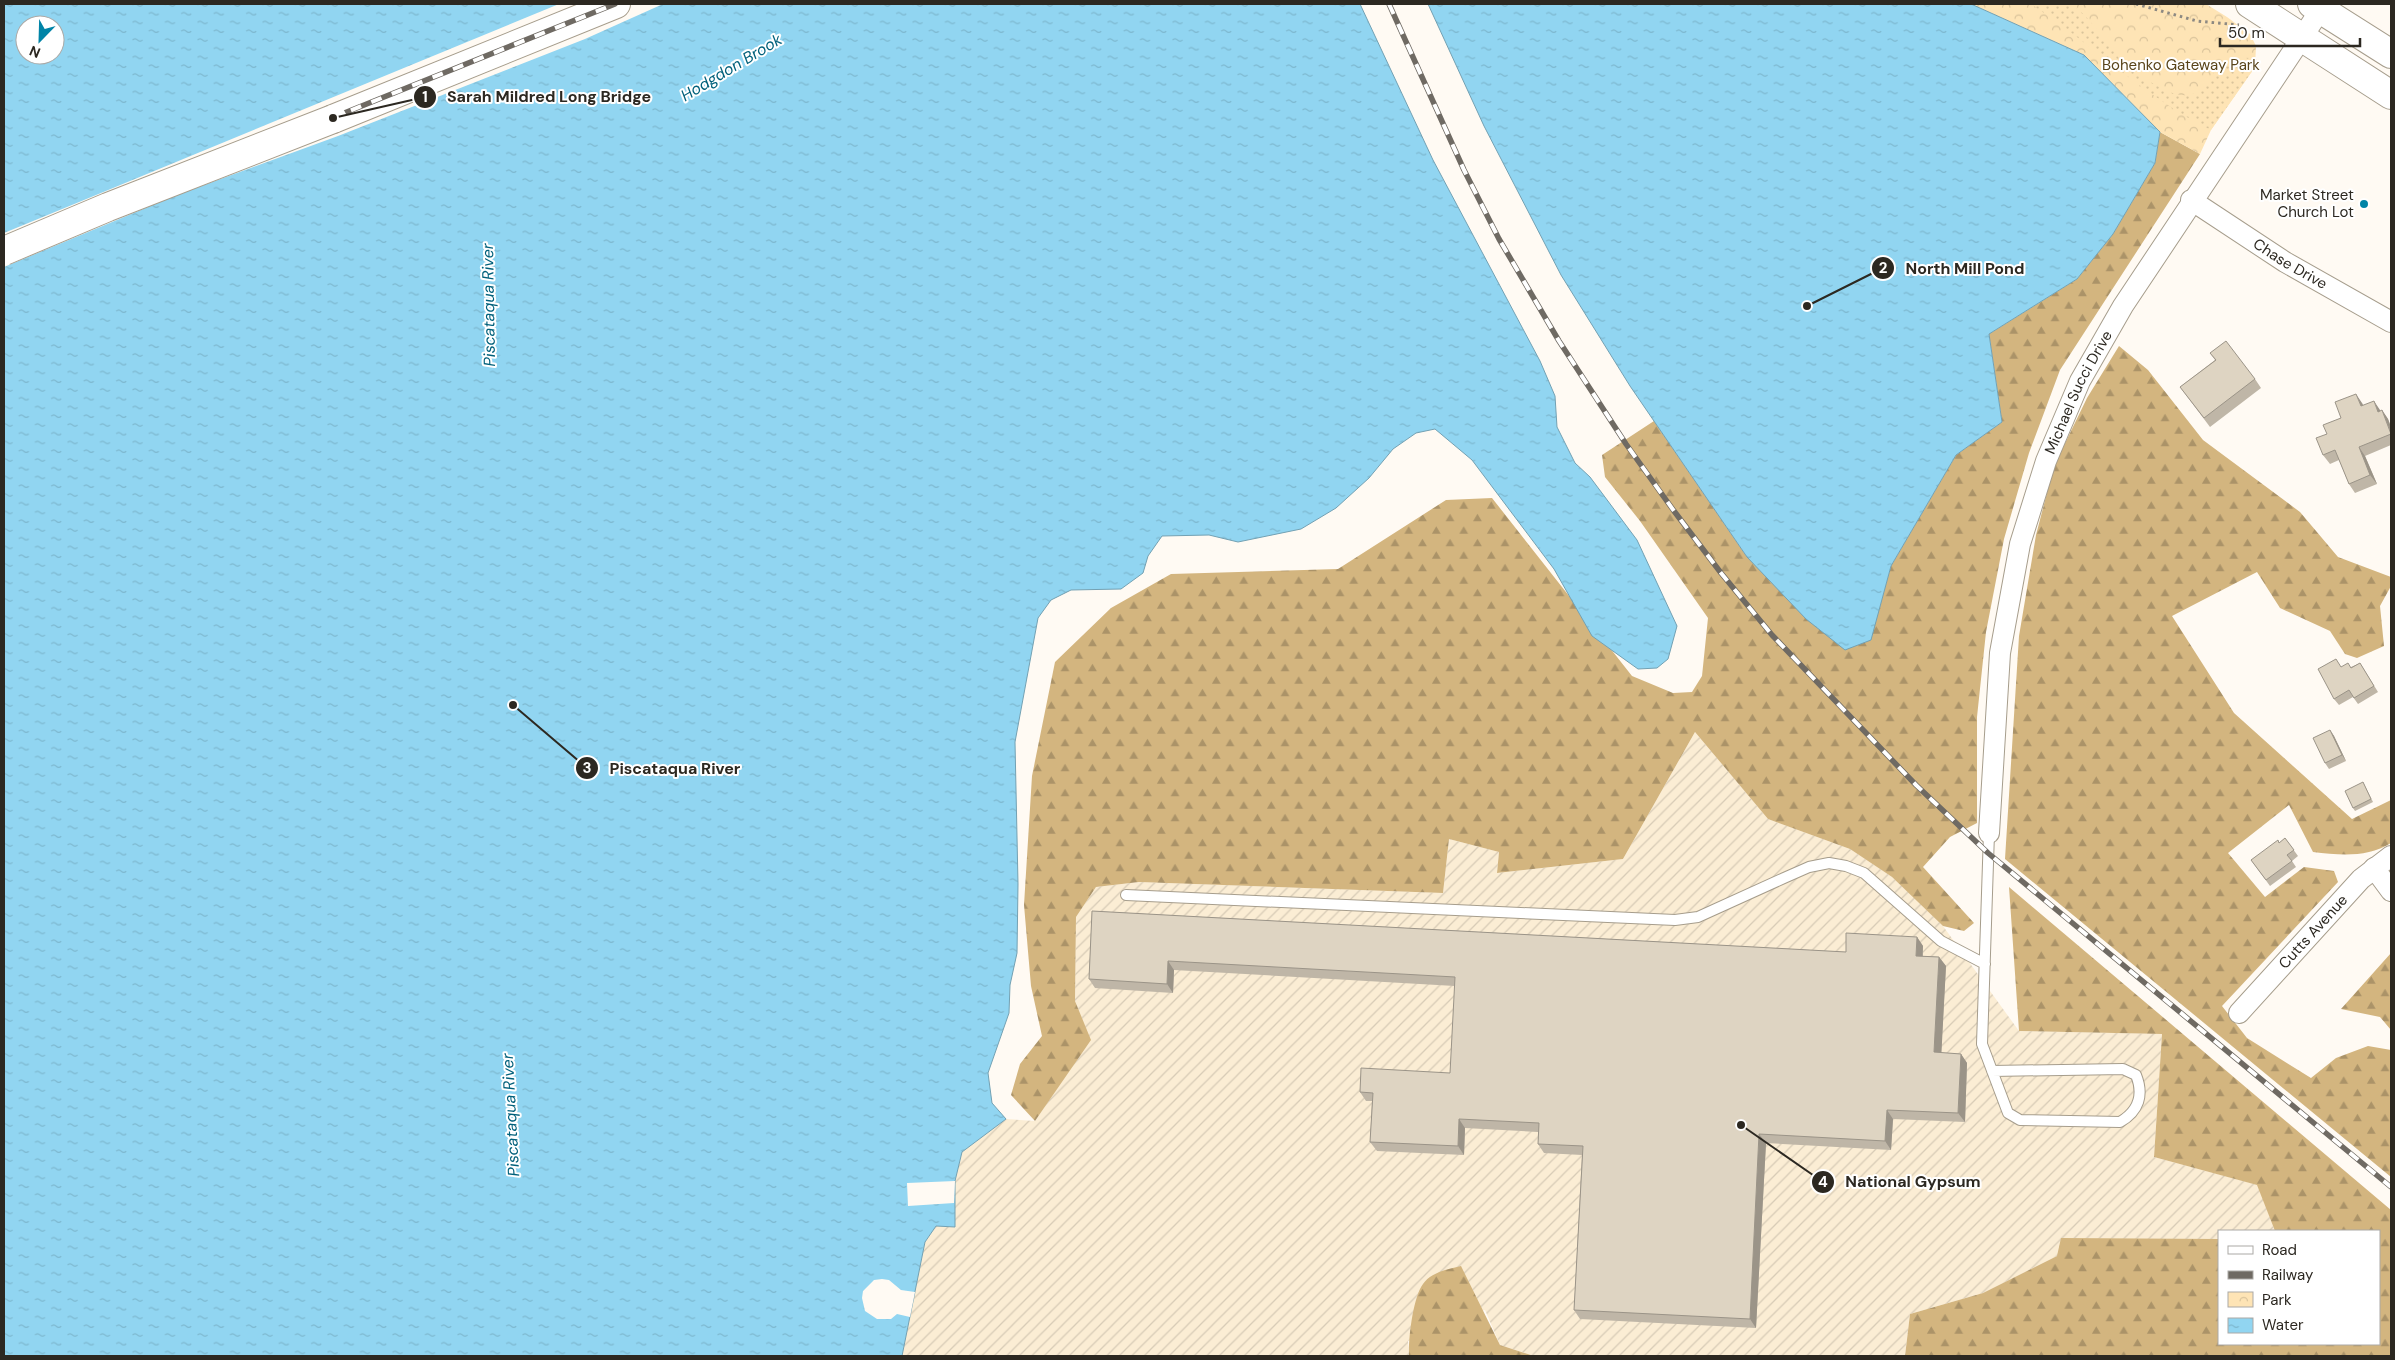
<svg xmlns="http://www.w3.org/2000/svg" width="2395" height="1360" font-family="'DM Sans',sans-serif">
<defs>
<pattern id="industrial-furrows" width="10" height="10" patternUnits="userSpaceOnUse" patternTransform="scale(1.25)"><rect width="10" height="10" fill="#fbedd4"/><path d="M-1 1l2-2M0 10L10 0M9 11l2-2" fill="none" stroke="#d7cbb6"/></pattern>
<pattern id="forest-firs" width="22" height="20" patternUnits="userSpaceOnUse" patternTransform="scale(1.25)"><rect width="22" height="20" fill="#d3b57f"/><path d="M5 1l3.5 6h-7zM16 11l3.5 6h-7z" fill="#ab9368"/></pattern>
<pattern id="park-crowns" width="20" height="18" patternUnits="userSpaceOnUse" patternTransform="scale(1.25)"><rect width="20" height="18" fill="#fee4b5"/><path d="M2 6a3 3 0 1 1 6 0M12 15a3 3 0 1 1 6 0" fill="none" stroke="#dac49b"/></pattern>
<pattern id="garden-dots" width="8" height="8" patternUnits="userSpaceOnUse" patternTransform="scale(1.25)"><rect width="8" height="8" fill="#fee4b5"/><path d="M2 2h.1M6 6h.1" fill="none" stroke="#dac49b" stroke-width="1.8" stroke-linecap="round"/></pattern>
<pattern id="water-ripples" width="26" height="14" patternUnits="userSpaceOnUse" patternTransform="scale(1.25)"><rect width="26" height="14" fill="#91d5f1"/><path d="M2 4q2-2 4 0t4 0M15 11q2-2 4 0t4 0" fill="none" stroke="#7db7ce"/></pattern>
</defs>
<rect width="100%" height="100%" fill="#fffaf3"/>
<path fill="url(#industrial-furrows)" d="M1695 732 1768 819 1850 849 1892 877 1916 899 1943 926 2019 1031 2162 1034 2154 1157 2258 1185 2275 1231H2219V1239L2057 1256 1983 1293 1910 1314 1905 1356H1534L1500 1345 1485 1310 1408 1341 1409 1356H902L925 1242 936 1226 955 1227V1181L962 1152 1006 1119 1035 1121 1090 1040 1075 1001 1076 917 1096 887 1139 882 1443 893 1449 839 1499 852 1497 873 1623 859Z"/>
<path fill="url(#forest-firs)" d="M2160 132 2200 154 2060 370 2029 453 2004 539 1986 632 1977 717V823L1950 837 1923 867 1974 923 1964 931 1943 926 1892 877 1850 849 1768 819 1695 732 1623 859 1497 873 1499 852 1449 839 1443 893 1139 882 1096 887 1076 917 1075 1001 1091 1040 1035 1121 1011 1095 1020 1064 1042 1036 1031 986 1024 905 1032 776 1055 662 1111 608 1171 574 1338 569 1446 500 1492 498 1632 676 1673 693 1692 692 1702 676 1708 618 1640 521 1605 477 1602 455 1654 421 1747 557 1870 640 1891 566 1956 455 2002 422 1989 334 2077 279 2113 234 2155 163Z
M2119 346 2148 370 2203 440 2300 512 2338 557 2391 577V586L2380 606 2384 646 2357 658 2345 654 2330 631 2280 608 2257 572 2172 616 2234 713 2352 819 2391 800V843C2367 858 2340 855 2313 852L2289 805 2228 853 2265 897 2304 867 2334 871 2338 882 2222 1006 2247 1038 2311 1078 2336 1058 2368 1046 2391 1050V1177L2005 859 2019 636 2036 535 2054 466 2087 398Z
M2009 887 2391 1210V1356H1905L1910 1314 1983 1293 2057 1256 2061 1238 2219 1239V1344H2379V1231H2275L2257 1185 2154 1157 2162 1034 2019 1031Z
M2391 953V1030L2380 1017 2341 1009Z
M1461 1266 1500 1345 1534 1356H1409C1408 1340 1413 1297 1423 1284 1431 1272 1449 1269 1461 1266Z"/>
<path fill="url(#park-crowns)" d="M1971 4H2206L2227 17 2250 34 2256 46 2255 67 2211 130 2200 154 2160 132 2084 55Z"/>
<path fill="url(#garden-dots)" d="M2031 4C2042 4 2058 1 2069 4 2084 8 2112 50 2123 63 2133 72 2163 91 2176 94 2205 102 2207 71 2227 61 2236 57 2247 57 2257 59L2255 67 2211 130C2145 97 2092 44 2031 4Z"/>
<path fill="url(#water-ripples)" stroke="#73a1b3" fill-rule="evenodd" d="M4 4H1360L1433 160 1540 361 1555 396 1557 427 1575 463 1590 477 1637 540 1677 626 1668 659 1657 668 1638 669 1592 636 1554 569 1472 460 1435 429 1416 433 1393 449 1369 478 1336 508 1301 529 1238 542 1209 535 1162 536 1148 556 1143 573 1121 589 1071 590 1051 600 1038 618 1015 742 1018 884 1017 953 1010 985 1009 1013 988 1073 992 1103 1006 1119 962 1152 955 1181V1227L936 1226 925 1242 902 1356H4ZM25 25H55V55H25Z
M1428 4H1971L2084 55 2160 132 2155 163 2113 234 2077 279 1989 334 2002 422 1956 455 1891 566 1871 640 1845 650 1806 619 1747 557 1630 386 1561 275 1484 126Z"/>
<path fill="#fffaf3" d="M559 4H663L585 39 338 136 177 195 4 267V233Z
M955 1181 954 1203 908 1206 907 1183Z
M882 1279 889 1280 901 1290 915 1292 910 1317 897 1314 891 1319H877L865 1311 862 1298 863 1291 874 1280Z"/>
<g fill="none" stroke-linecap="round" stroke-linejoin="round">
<g stroke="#a69d8c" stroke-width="12">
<path id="service" d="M1989 833 1982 1044 2008 1113 2020 1120 2120 1122C2139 1111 2144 1095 2136 1075L2123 1069 1992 1071
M1126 895 1675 920 1698 917 1784 878 1809 867 1829 863 1846 866 1864 873 1941 941 1985 964"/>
</g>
<g stroke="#a69d8c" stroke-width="22">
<g id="minor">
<path id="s1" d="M2191 200 2285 262 2391 322"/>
<path id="s2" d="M1989 833 2000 653 2020 544 2046 461 2080 381 2123 306 2321 9"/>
<path d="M2374 868 2391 891"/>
<path id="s3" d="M2239 1013 2361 879 2391 856"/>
</g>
</g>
<g stroke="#a69d8c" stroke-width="30">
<path id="secondary" d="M2250 4 2391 95
M2312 4 2391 54"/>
</g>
<g stroke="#a69d8c" stroke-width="30">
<path id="primary" d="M333 119 616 4"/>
</g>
<path stroke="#8d8982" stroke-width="3" stroke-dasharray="2.5 4" stroke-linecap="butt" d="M2136 4 2197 21 2239 25"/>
<use href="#service" stroke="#fff" stroke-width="10"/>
<use href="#minor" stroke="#fff" stroke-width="20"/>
<use href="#secondary" stroke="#fff" stroke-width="28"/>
<use href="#primary" stroke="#fff" stroke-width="28"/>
<g stroke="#6f6a63" stroke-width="5.5">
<path id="rail" d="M1389 4 1464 170 1499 239 1559 341 1626 444 1674 511 1721 573 1772 635 1916 785 1988 853 2391 1187
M4 250 615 4"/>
</g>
<use href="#rail" stroke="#fff" stroke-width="4" stroke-dasharray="11" stroke-linecap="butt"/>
<g stroke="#a69d8c" stroke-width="30" stroke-linecap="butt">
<path id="primary-bridge" d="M4 251 108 207 333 119"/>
</g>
<use href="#primary-bridge" stroke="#fff" stroke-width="28"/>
</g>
<path fill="#bfb6a7" d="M2210 353 2255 379 2261 388 2210 427 2180 387 2215 360Z
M2362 403 2363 405 2381 411 2382 410 2388 419 2391 427V445L2365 456 2377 484 2355 493 2349 484 2339 460 2330 464 2323 455 2327 434 2341 418Z
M2360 663 2378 692 2358 704 2353 697 2339 705 2334 699 2341 667H2351Z
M2330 730 2334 736 2346 761 2329 769 2325 763Z
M2363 782 2373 802 2355 811 2353 808Z
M2285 838 2298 856 2292 861 2296 867 2270 886 2251 860 2279 843Z
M1092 911 1846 952 1917 937 1923 946V956L1939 957 1946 966 1941 1053 1961 1054 1967 1063 1965 1122 1893 1119 1891 1150 1766 1143 1756 1328 1580 1319 1574 1310 1582 1155 1544 1153 1538 1144V1132L1465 1128 1464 1155 1377 1151 1370 1142 1372 1101H1366L1360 1092 1450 1073 1455 986 1174 970 1173 993 1095 988 1089 979Z"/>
<path fill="#9b9488" d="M2356 394 2362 403 2367 415 2361 406Z
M2374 401 2380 410 2385 421 2378 412Z
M2382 410 2388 419 2391 427V433Z
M2359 447 2365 456 2377 484 2370 475Z
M2330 730 2334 736 2346 761 2342 755Z
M1917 937 1923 946 1922 965 1916 956Z
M1939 957 1946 966 1941 1061 1934 1052Z
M1168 961 1174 970 1173 993 1167 984Z
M1961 1054 1967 1063 1965 1122 1958 1113Z
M1887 1110 1893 1119 1891 1150 1885 1141Z
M1459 1119 1465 1128 1464 1155 1458 1146Z
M1759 1134 1766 1143 1756 1328 1750 1319Z"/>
<path fill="#ded4c2" stroke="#9b9488" d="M2226 341 2255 379 2204 418 2180 387 2216 360 2210 353Z
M2356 394 2361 406 2374 401 2378 412 2382 410 2391 434 2359 447 2370 475 2349 484 2335 450 2323 455 2316 438 2327 434 2323 425 2341 418 2335 402Z
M2336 659 2341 667 2348 663 2351 668 2360 663 2374 686 2354 698 2349 690 2334 699 2318 669Z
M2330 730 2342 755 2325 763 2313 738Z
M2363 782 2371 799 2353 808 2345 791Z
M2285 838 2294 850 2287 855 2292 861 2266 880 2251 860 2278 840 2279 843Z
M1092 911 1846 952V933L1917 937 1916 956 1939 957 1934 1052 1961 1054 1958 1113 1887 1110 1885 1141 1759 1134 1750 1319 1574 1310 1583 1146 1538 1144 1539 1123 1459 1119 1458 1146 1370 1142 1373 1093 1360 1092 1361 1068 1450 1073 1455 977 1168 961 1167 984 1089 979Z"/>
<circle fill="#0084a7" stroke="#fff" stroke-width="2" cx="2364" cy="204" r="5"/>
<g text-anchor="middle" stroke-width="4" stroke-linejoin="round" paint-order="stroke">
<g font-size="15" fill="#59441a" stroke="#fff">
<text x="2181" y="70">Bohenko Gateway Park</text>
</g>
<g font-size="15" fill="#2c2821" stroke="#fff" text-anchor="end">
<text x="2354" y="200">Market Street<tspan x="2354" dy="17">Church Lot</tspan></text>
</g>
<g font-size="15" fill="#2c2821" stroke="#fff">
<text dy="5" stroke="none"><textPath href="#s1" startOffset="118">Chase Drive</textPath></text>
<text dy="5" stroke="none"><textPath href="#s2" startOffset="454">Michael Succi Drive</textPath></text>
<text dy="5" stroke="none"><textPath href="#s3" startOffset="110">Cutts Avenue</textPath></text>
</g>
<g font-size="16" font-style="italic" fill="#00607b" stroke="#fff">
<text transform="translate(731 67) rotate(-31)" y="6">Hodgdon Brook</text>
<text transform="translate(488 305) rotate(-91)" y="6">Piscataqua River</text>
<text transform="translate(510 1115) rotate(-93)" y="6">Piscataqua River</text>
</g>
</g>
<path fill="none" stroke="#2c2821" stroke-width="2" d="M333 118L425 97M1807 306L1883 268M513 705L587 768M1741 1125L1823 1182"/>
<g fill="#2c2821" stroke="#fff" stroke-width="2">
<circle cx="333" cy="118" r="5"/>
<circle cx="1807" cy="306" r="5"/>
<circle cx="513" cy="705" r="5"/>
<circle cx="1741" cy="1125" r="5"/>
<circle cx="425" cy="97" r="12"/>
<circle cx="1883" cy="268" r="12"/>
<circle cx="587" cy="768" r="12"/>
<circle cx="1823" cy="1182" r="12"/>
</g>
<g font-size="15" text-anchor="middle" font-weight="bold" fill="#fff">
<text x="425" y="102">1</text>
<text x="1883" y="273">2</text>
<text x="587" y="773">3</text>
<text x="1823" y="1187">4</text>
</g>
<g font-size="16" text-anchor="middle" font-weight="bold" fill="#2c2821" stroke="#fff" stroke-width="4" stroke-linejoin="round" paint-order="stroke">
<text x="549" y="102">Sarah Mildred Long Bridge</text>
<text x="1965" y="274">North Mill Pond</text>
<text x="675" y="774">Piscataqua River</text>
<text x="1913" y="1187">National Gypsum</text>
</g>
<rect width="2395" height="1360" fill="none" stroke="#2c2821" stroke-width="10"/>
<rect x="2218" y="1230" width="162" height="115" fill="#ffffff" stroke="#aba9a6"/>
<rect x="2228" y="1246" width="25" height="8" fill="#ffffff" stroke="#aba9a6"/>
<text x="2262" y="1255" font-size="15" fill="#2c2821">Road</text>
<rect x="2228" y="1271" width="25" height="8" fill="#6f6a63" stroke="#aba9a6"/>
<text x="2262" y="1280" font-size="15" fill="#2c2821">Railway</text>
<rect x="2228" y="1292" width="25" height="15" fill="url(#park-crowns)" stroke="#aba9a6"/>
<text x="2262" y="1305" font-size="15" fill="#2c2821">Park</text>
<rect x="2228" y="1318" width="25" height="15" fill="url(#water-ripples)" stroke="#aba9a6"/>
<text x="2262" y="1330" font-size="15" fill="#2c2821">Water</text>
<g transform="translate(40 40) rotate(203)"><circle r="24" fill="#ffffff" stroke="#aba9a6"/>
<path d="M0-4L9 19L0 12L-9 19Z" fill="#0084a7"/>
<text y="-8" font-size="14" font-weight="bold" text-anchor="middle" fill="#2c2821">N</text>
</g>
<path d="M2220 38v8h140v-8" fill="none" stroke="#2c2821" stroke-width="2.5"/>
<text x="2228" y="38" font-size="15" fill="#2c2821" stroke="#ffffff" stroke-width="4" paint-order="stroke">50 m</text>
</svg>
